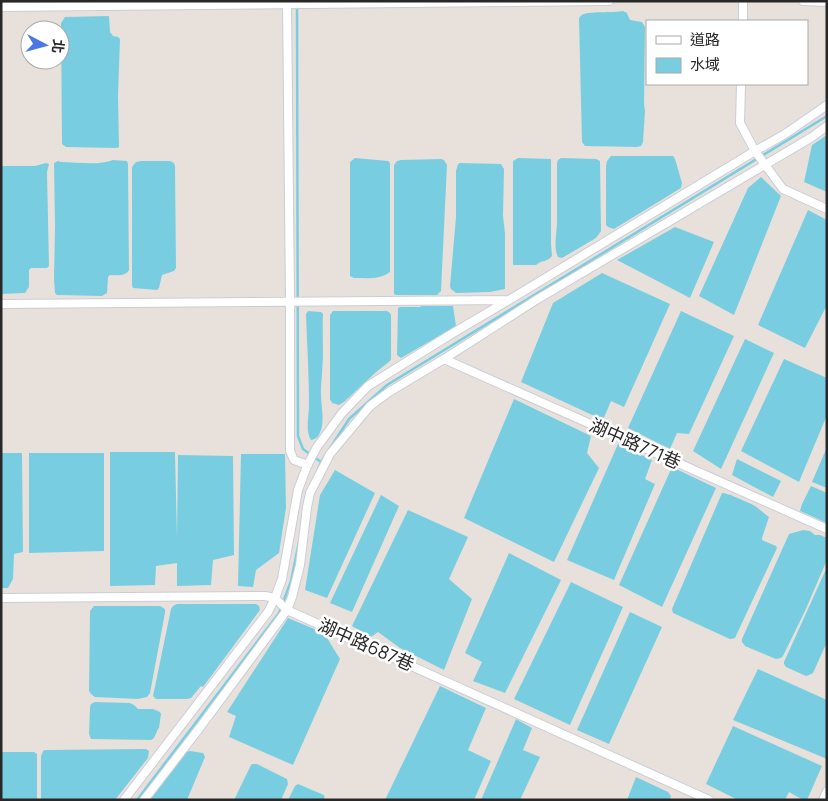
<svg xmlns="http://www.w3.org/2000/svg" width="828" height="801" font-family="Manrope,'Noto Sans TC',sans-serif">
<rect width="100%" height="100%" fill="#e8e1db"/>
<path fill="#78cee0" d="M623 11 627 13 630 20 642 22 645 27 644 104 645 111 643 142 641 146 637 147 585 146 582 142 579 18C580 17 580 16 582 15 587 11 614 13 623 11Z
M109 16 110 32 113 36 118 37 120 39 118 96 119 147 117 148 66 147 62 144 61 23 65 17Z
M827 135V192L804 182 812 145Z
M611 156H673L675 159 682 183 681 188 614 229 608 227 606 225V166L607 161Z
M355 158 388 161 390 163V272C380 280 366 278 354 278L350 276V162Z
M518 158 551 159V244L552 256C548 262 541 260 536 265H513V161Z
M561 158 596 159 600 161 601 231 596 238 562 258 558 257C553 247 557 233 557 222 557 203 557 183 557 163L558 160Z
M441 159 444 160 447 165 441 291 437 295H396L394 294V165L397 161 401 160Z
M113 160 127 161 128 164 129 270C125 277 117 275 110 275L108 277 107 293 102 296 57 295 55 293 54 279 55 226 54 163 58 161 61 162C77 162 98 166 113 160Z
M141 161H170L174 163 175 166 176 268 174 271 162 275 159 288 157 290 133 288 132 286V167L136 162Z
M46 163 49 164 47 172 49 266 47 268H31L29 270V287L25 293 1 294V166H35Z
M460 163 501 164 504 169 503 216 505 233V289L490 292 456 293 451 289 450 286 456 217V171L458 164Z
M761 177 781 196 734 315 699 296 748 188Z
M808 210 827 220V305L805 348 758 325Z
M675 227 714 242 690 298 617 260Z
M602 273 670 304 624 407 611 401 603 420 521 382 553 303Z
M421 306H453L456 326 401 358 397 355 398 308 400 307H420Z
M308 311 321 312 323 314C322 334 324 353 322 373 322 378 321 383 321 388 320 401 325 418 321 430 319 436 317 439 311 440 305 431 309 416 309 405 309 375 307 344 306 314Z
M333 311H387L390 313 391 315V359L390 361 375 373 344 402 339 405 332 403 330 399V315Z
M681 311 734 336 689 434 677 433 670 449 628 428Z
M745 339 774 353 721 469 693 451Z
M784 359 827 378V415L799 482 741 451Z
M514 399 591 436 587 453 599 468 554 562 464 518Z
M618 444 652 460 645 479 655 484 614 580 567 560Z
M827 447V488L812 482Z
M110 452H175L177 538 178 455 233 456 234 555 213 560 211 585 177 586V563L156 566 155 585 110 586Z
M1 453H22L23 552 14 554 13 579 8 588H1Z
M29 453H104V551L29 553Z
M241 454H285L286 508 279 553 256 570 253 587 238 586Z
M737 459 781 481 773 497 732 475Z
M672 467 716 488 662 607 619 585Z
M335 470 375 493 327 598 305 590 320 495Z
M811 486 827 493V523L800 511 802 504Z
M722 493C728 493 742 500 749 503 756 505 763 513 769 517L762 538V540L776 546 777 548 735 638 730 639 673 613 672 609Z
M381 495 399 506 352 612 330 603Z
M408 510 468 537 449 579 472 599 444 670 400 648 378 632 371 637 352 626Z
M803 530 810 531 815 535H820L827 538V560L805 611 783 656 781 658 776 659 745 646 742 642V639L789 534Z
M509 553 561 580 505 693 473 681 482 662 465 653Z
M827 567V642L813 673 809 675 806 676 786 667 784 664V662Z
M571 582 623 607 570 725 514 699Z
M177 604H256L259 606 260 610 203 687 201 686 191 698 187 699H156L153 696 171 609 173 606Z
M94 606H160L165 609V613L150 693 147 697 138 699 95 697 91 694 89 691 90 611Z
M630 612 662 627 609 744 577 730Z
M288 618 324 633 340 659 293 765 229 737 236 716 227 712Z
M758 669 827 700V759L733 720Z
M440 686 486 708 468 750 491 761 474 800H385Z
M95 702 130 703 134 705 138 709H153L160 712 161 714 159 728 158 729 154 738 151 740 91 739 89 734 90 707 91 704Z
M516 719 532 728 523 750 540 757 520 800H481Z
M733 726 822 766 807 800H803L789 792 785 800H738L706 784Z
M146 749 149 751 148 758 115 800H41V756L43 751 45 750Z
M190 751 203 753 205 757 187 800H150L186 752Z
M1 752H34L37 754V800H1Z
M252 764H257L287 779 288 784 281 800H234L251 765Z
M636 777 668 792 671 796 670 800H627Z
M298 784 324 795 325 800H288L295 786Z"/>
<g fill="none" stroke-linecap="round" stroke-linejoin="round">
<path stroke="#78cee0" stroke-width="2.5" d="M297 6 298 436 303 449 321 462
M316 474 321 462 349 419 387 385 827 116
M137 800 279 613 291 581 299 542"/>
<g stroke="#c9cdd8" stroke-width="10">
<path id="minor" d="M287 1 290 301V451L294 460 308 465
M803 1 827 2
M1 7 609 1
M743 21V1
M741 84 740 123 755 151 783 189 827 209
M1 304 509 300
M444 359 827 529
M1 598 265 596 275 598 287 610 709 800
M124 800 268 612 275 598 282 579 298 490 307 466 317 447 342 413 368 386 448 336 509 300 755 151 785 134 827 105
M144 800 198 730 287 610 292 597 300 565 307 507 310 493 330 454 370 406 389 392 444 359 536 300 812 137 827 126
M823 800 827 791"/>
</g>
<use href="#minor" stroke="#fff" stroke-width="8"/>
</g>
<g text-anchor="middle" stroke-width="5" stroke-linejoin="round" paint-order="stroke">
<g font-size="18" fill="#282828" stroke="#fff">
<text transform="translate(635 444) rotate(24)" y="6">湖中路771巷</text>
<text transform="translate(366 645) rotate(24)" y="6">湖中路687巷</text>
</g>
</g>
<rect width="828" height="801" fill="none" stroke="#282828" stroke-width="5"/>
<rect x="646" y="20" width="162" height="65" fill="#ffffff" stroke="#a9a9a9"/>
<rect x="656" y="36" width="25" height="8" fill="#ffffff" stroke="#a9a9a9"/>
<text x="690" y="45" font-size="15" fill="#282828">道路</text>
<rect x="656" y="58" width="25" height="15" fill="#78cee0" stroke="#a9a9a9"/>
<text x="690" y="70" font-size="15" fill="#282828">水域</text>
<g transform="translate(45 45) rotate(96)"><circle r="24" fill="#ffffff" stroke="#a9a9a9"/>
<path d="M0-4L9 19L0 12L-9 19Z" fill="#4b77e5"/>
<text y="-8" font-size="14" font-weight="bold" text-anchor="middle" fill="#282828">北</text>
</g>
</svg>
